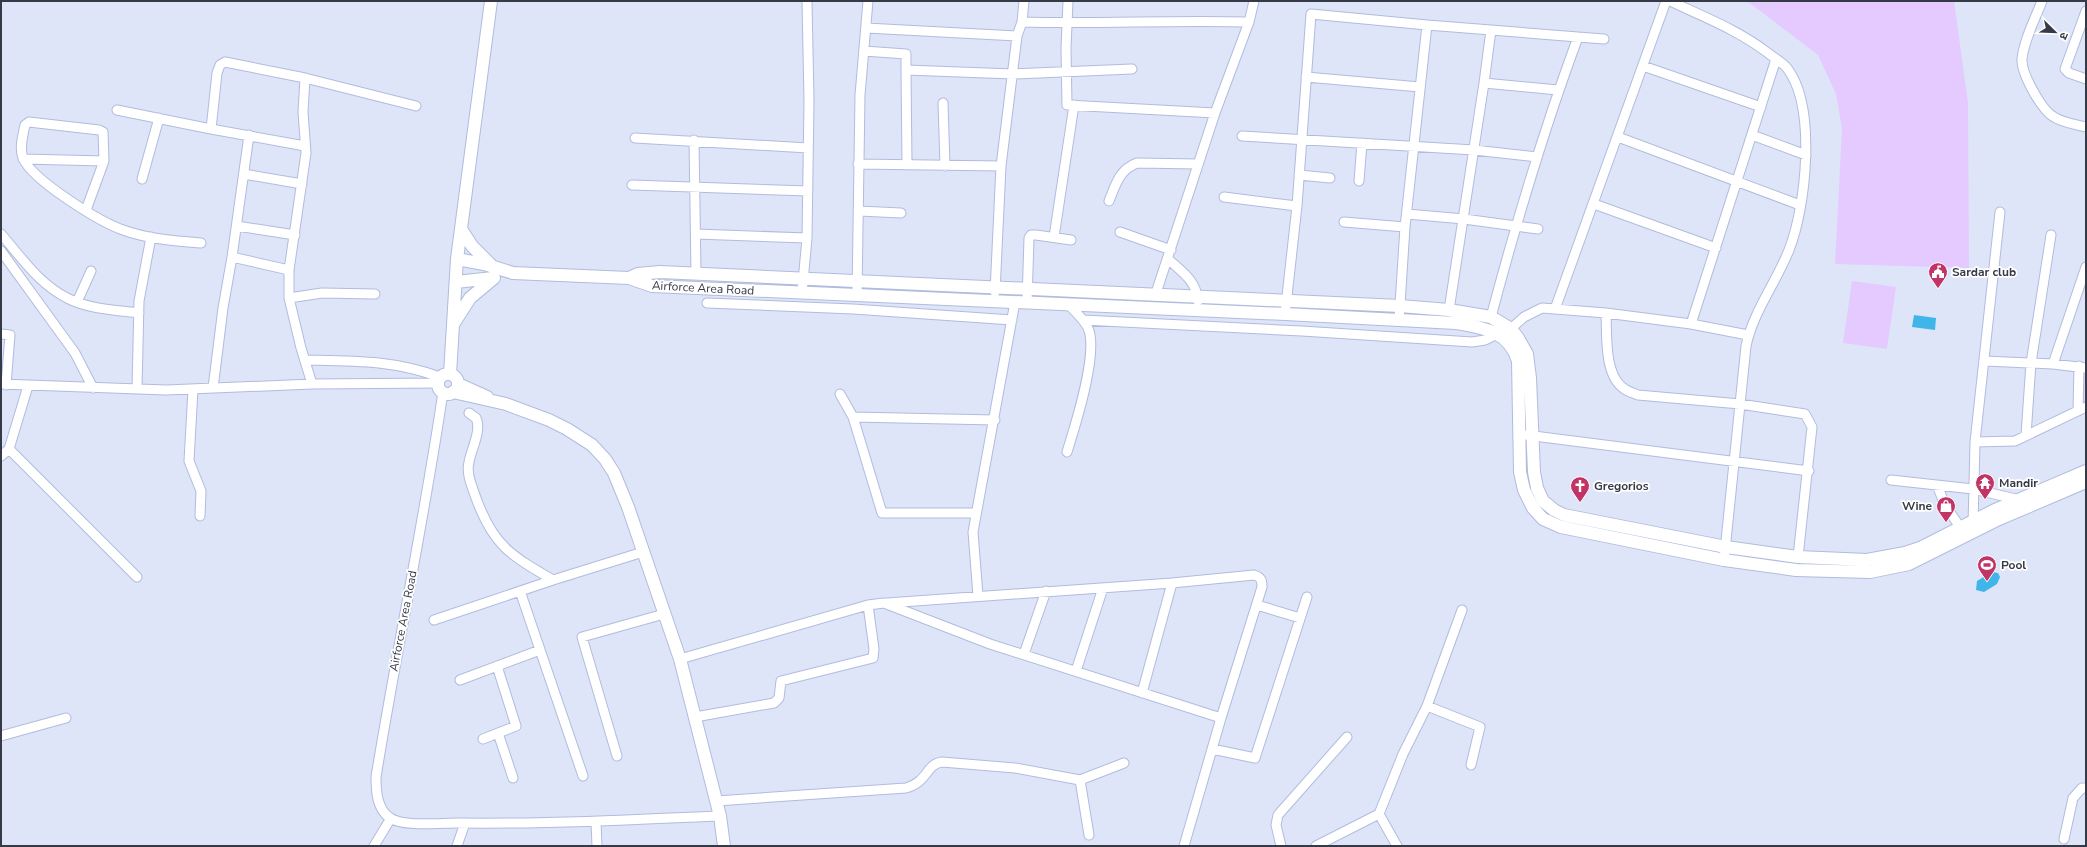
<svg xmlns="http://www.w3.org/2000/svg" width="2087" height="847" font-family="'Nunito Sans','Noto Sans Devanagari',sans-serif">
<rect width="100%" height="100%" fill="#dee5f9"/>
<path fill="#e4cafe" d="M1747 1H1954L1968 103 1969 268 1835 264 1842 129 1836 94 1818 55Z
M1852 281 1896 287 1887 349 1843 343Z
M2082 362 2086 363V405L2080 407Z"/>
<path fill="#3fb5ea" d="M1914 315 1936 318 1935 330 1912 327Z
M1992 572 1998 573 2000 577 1997 584 1984 592 1976 590 1977 581Z"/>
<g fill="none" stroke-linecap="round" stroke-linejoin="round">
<g stroke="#b1bcdd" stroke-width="11">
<path id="street" d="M1068 1 1066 48 1067 105 1215 113
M1670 1C1704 17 1738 30 1768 53 1774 58 1782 62 1787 68 1817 107 1806 207 1789 250 1776 283 1753 312 1746 346L1724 560
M2042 1C2035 19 2024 40 2022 59 2021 73 2042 111 2054 117 2063 123 2075 124 2086 127
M2086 11 2065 69 2069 73 2086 79
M1022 22C1098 24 1173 20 1249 22
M1427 25 1491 30
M866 28 1017 36
M1578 37 1604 39
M864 51 906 54V70
M1643 66 1761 107
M1306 77 1420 87
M305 78 303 112 306 153 289 270V298L301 348 312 384
M1484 83 1558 90
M943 103 945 166
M117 110 211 129
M249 135 232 257 289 270
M1752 135 1806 155
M1242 136 1474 150 1537 157
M1618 137 1800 205
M635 138 808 148
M694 140 696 274
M305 146 211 129 217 73 220 65 225 62 305 78 416 106
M23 159 104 161
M858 164 1001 166
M907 165 906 70 1013 74 1132 69
M244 174 302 184
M1299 175 1330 178
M142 179 159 118
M1359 181 1362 143
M632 185 808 191
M1224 197 1297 206
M1109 201C1116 184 1119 170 1137 163L1198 164
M1594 204 1716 248
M86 210 104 161 103 132 99 130 29 122 25 125C23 135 19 148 23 158 32 180 100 222 123 230 148 239 175 241 201 243
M859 211 901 213
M1407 214 1464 219 1538 229
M1344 222 1405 227
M237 226 295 235
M1120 232 1171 250
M1 234C21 257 39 284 67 298 88 309 115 310 139 313
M696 234 807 238
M1054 237 1074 105
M1 251 75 353 93 388
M1168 259C1182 272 1196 280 1198 301
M995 292 1001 166 1017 36 1022 22 1024 1
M802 293 807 238 809 101 807 1
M857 295 860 95 868 1
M1155 296 1215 113 1249 22 1254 1
M289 298 322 293 375 294
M77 302 91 271
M1027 302 1029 238 1031 235H1036L1071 240
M707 303 853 309 1012 320
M1555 309 1666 1
M1449 310 1484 83 1491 30 1578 37C1544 129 1516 223 1491 317
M1606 313C1607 333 1604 373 1622 387 1626 391 1633 393 1638 395L1740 404 1805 414 1812 427 1798 557
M1285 314 1297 206 1311 14 1427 25 1405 227 1399 320
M1083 320 1302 331 1472 342 1485 340 1497 334
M1691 324 1776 59
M1507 332 1524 317 1542 308 1606 313 1691 324 1748 335
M1 334 10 335 6 385
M305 360C356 361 391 360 440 377
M1985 361 2053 364 2086 368
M2053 364 2086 267
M1 384 166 390 312 384 438 383
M213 388 223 308 232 257
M137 389 139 301 151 237
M193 389 189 461 201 491 200 516
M443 392C424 521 397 648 376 777 376 792 377 809 390 818 404 827 440 823 457 823 545 824 632 820 720 816
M840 394 853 417 882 513H976
M2078 411 2079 366
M469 413 476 418C482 430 471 450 469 462 466 474 472 486 476 498 493 545 510 555 553 580
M853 417 995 420
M1526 435 1809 471
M2026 435 2031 363 2051 235
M1975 442 2015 441 2086 407
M9 449 137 577
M1067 452C1075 426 1099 352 1088 328 1084 319 1075 312 1068 304
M1 456 9 449 28 386
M1891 480 1973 489 2020 500
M1937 485 1945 505 1960 527
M1973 525 1975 442 2000 212
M520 591 583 776
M978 596 973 532 1015 302
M887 603 1172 583 1254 575C1261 577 1262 580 1262 587L1221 718
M1257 605 1300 618
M434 620 553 580 643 552
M1024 654 1046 591
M680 659 868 605 884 603 990 644 1221 718 1184 846
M1076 671 1103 588
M460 680 540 650
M1142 693 1172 583
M1427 706 1480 727 1471 765
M695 717 774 703 779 698 781 681 873 658 874 649 868 605
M498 733 513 778
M1 736 66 718
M483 739 516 726 497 666
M1212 749 1255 758 1307 597
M617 756 582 637 664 614
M1080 780 1089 835
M716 801 906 788C928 782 926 764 942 762L1015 768 1080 780 1124 763
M596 822 597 846
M2064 839 2073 798 2082 788H2086
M374 846 391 818
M457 846 465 823
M1281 846 1276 825 1278 815 1347 737
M1316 846 1379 814
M1397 846 1379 814 1403 754 1427 706 1462 610"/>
</g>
<g stroke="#b1bcdd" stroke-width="14">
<path id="secondary" d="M461 229 472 246 491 265
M457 259 484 264 513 273 629 278 652 286 1285 314 1456 323C1484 328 1509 331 1518 361L1520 472 1524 490 1533 508 1543 519 1561 527 1724 560 1796 570 1870 572 1909 564 1999 519 2086 482
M629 278 638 274 660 272 1400 306 1449 310 1491 317 1511 329 1518 338 1527 354 1530 378 1534 472 1537 488 1543 501 1554 510 1564 515 1726 547 1798 557 1867 560 1905 553 1920 548 1995 510 2086 471
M456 282 493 278
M454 323 470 298 494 278
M450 374 457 259 491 1
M438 384a10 10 0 1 1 20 0a10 10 0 1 1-20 0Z
M458 384 487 397
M453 392 506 404 549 420 567 429 592 445 605 459 614 473 628 507 680 659 720 816 724 846"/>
</g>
<use href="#street" stroke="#fff" stroke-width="9"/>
<use href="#secondary" stroke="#fff" stroke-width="12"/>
</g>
<defs>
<g id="civic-pin" transform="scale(1)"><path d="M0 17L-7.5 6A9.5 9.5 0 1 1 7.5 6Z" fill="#c13466" stroke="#fff"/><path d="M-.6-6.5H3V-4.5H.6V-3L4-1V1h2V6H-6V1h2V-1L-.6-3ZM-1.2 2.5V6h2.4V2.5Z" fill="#fff"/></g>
<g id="temple-pin" transform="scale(1)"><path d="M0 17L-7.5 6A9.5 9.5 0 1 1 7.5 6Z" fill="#c13466" stroke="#fff"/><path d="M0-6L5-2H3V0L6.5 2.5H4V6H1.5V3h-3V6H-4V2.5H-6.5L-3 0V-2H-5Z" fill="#fff"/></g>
<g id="church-pin" transform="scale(1)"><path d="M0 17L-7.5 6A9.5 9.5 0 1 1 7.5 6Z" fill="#c13466" stroke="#fff"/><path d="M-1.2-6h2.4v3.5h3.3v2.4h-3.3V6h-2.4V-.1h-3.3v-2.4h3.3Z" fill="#fff"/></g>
<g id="shop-pin" transform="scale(1)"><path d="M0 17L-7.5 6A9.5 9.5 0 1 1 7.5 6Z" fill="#c13466" stroke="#fff"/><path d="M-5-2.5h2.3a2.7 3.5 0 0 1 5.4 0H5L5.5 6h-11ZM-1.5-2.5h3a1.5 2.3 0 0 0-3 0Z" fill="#fff"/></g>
<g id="stadium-pin" transform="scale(1)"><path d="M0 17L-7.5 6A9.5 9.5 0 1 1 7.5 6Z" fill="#c13466" stroke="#fff"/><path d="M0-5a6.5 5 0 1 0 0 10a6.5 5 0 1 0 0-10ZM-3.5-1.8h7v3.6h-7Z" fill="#fff"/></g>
</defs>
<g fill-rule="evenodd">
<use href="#civic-pin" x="1938" y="272"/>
<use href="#temple-pin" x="1985" y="483"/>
<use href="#church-pin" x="1580" y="486"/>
<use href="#shop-pin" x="1946" y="506"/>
<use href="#stadium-pin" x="1987" y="565"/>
</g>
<g text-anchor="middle" stroke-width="3.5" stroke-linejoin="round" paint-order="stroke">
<g font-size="12" font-weight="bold" fill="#363a47" stroke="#fff" text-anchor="start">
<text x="1952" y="276">Sardar club</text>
<text x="1999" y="487">Mandir</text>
<text x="1594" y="490">Gregorios</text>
<text x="1932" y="510" text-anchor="end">Wine</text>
<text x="2001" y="569">Pool</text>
</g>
<g font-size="12" fill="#363a47" stroke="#fff">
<text transform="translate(703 288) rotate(3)" y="4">Airforce Area Road</text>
<text transform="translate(403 621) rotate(-79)" y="4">Airforce Area Road</text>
</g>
</g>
<rect width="2087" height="847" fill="none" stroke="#363a47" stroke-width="4"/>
<g transform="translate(2055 32) rotate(113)" stroke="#ffffff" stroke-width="3" paint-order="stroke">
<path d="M0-3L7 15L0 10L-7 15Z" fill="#363a47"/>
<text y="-6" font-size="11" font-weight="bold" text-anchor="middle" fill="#363a47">उ</text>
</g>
</svg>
